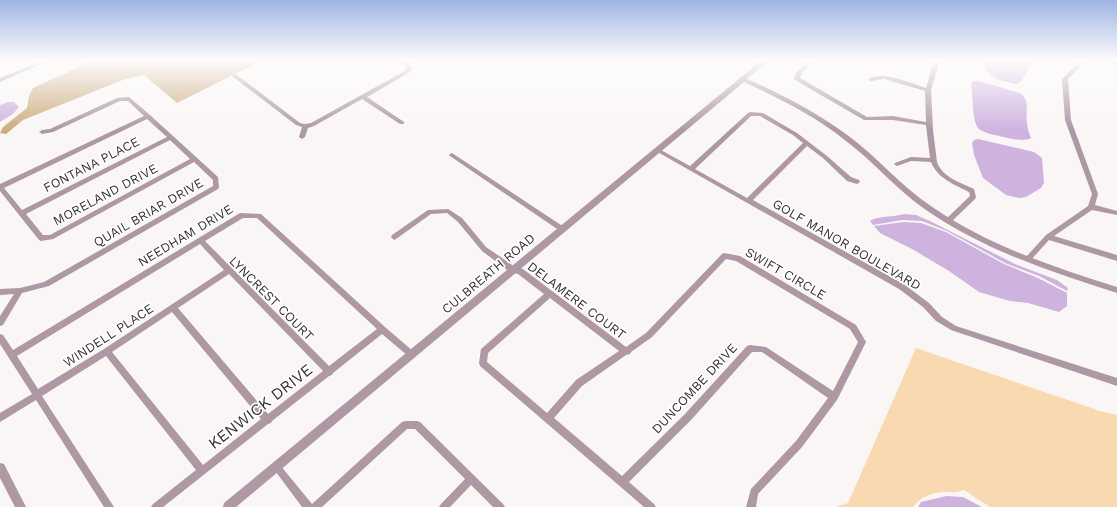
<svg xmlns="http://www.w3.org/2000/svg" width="1117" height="507" font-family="'Work Sans',sans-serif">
<rect width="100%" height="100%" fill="#fbf6f6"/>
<path fill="#f9dab0" d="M916 348 1100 411 1117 415V507H990L964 490C956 493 952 492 944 492 932 493 920 497 913 507H836L848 503Z"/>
<path fill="#ccad83" d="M94 60H263L177 103 144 75 125 79 23 120 6 134 0 133 3 127 27 108 29 96 33 88Z"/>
<path fill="#cfb3df" d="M985 60H1033L1023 79 1017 84C1003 81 983 79 985 60Z
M973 81H979L1020 93C1031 101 1025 111 1027 122 1027 128 1029 133 1031 138 1023 142 1012 139 1003 137 996 135 986 134 979 129 972 124 973 94 971 84Z
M8 102H14L19 107 13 114 0 122V105Z
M978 139 1034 152 1042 158 1044 183 1041 188 1026 197 1019 198 1006 195 983 178 974 155 972 143 974 140Z
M904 214 916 215 930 221 1015 264 1057 280 1068 288 1067 291 1039 276 1005 263 947 231 922 221 902 220 873 225 870 221C876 216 895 217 904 214Z
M903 222 921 223 946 232 1004 264 1038 278 1067 293V306L1059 312 1028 303 1010 301 979 292 949 271 912 249 880 233 874 226Z
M946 496 963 497 982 507H918L921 502Z"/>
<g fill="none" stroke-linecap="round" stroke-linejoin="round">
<path fill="#ad98a4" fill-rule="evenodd" d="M44 60H51L0 82V78Z
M399 60C406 60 409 62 412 69L407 74 367 97 404 122V124H400L362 99 314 126 308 128 305 137 302 139 299 137 302 127 296 125 232 76 233 75H237L300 123 305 124 311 123 403 72 406 69 405 65Z
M810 60H815L801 74 800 78 867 117 893 116 926 122 925 91 884 79 871 81 868 79C883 70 910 83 926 88L934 60H940L931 90 933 130 937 162C942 177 961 183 974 189L976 197 975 199 950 223H946L945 221 946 219 970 196 969 192C955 185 937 178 931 162L911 161 897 166 894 164 895 163 911 157 930 158 926 125 893 120H864L795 80 794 79 796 73Z
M1082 60H1087L1068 79 1071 120 1098 194 1095 205 1117 211V215L1092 210 1054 236 1117 255V261L1049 240 1030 261H1026L1024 259 1026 257 1046 235 1088 206 1092 194 1065 120 1062 79Z
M1106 60H1113L1117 62V66Z
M129 97 150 115 218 177 219 187 218 189 49 286 22 293 3 325 0 326V316L14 294 0 295V289L20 288 44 282 213 186V180L194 162 53 239 41 241 39 240 0 191V184L144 116 128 101H120L53 132 42 134 39 132 42 130 50 129 117 98ZM147 119 167 137 22 210 4 188ZM170 140 190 159 50 235H43L26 214Z
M750 112 763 113 797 133 827 156 851 177 859 180 860 182 857 184 847 181 823 158 807 146 753 200 905 285 929 303 942 317 956 326 1117 378V386L951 330 936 321 923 307 899 289 654 150 655 149H659L690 166 748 113ZM751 116H760L793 135 803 143 747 198 695 169Z
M452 153 564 227 565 229 564 231H560L450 156 449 155 450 154Z
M448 209 462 218 486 247 515 267 523 269 626 347 646 333 722 254 724 253 740 256 856 325 866 342 837 400 802 447 758 494 756 507H746L751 489 796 441 828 398 762 352H752L691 420 629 482 654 504 656 507H644L480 366 479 363 481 349 544 294 518 274 510 272 482 251 458 222 447 213 431 214 396 239 394 240 391 237 392 235 428 210ZM726 259 736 261 850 329 858 342 833 391 766 347 750 345 747 346 685 414 622 476 554 418 582 386 626 355 630 354 631 352 652 337ZM550 298 619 351 576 380 547 413 487 362 488 353Z
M240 213 261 214 385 327 414 352 415 354 414 356 411 357 408 356 382 334 333 373 332 375 329 376 272 421 271 423 268 424 163 507H151L153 504 196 470 106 356 42 396 114 507H104L36 400 0 422V413L32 394 0 344V334L3 335 13 350ZM243 218H257L377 329 329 366 205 241ZM200 244 224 270 104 349 38 389 17 356ZM229 274 323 371 268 414 178 308ZM172 312 261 419 203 465 112 352Z
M405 421H417L420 422 503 504 505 507H493L471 485 450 507H439L441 504 465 479 415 429H407L322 507H302L273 468 274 465 277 464 280 465 312 504 402 422Z"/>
<path fill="#ad98a4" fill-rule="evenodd" d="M762 60H769L747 79C783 95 818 113 850 137 878 158 901 186 931 206 987 245 1053 267 1117 287V293C1051 272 984 250 926 210 897 190 874 162 846 141 815 116 780 99 744 82L236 507H223L224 503Z
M0 463 4 464 26 507H15L0 478Z"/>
</g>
<linearGradient id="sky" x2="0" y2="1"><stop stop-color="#9eb4e4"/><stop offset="0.46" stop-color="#fdfbfb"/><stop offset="1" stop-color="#fdfbfb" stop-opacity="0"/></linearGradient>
<rect width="1117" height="131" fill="url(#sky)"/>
<g text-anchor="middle" stroke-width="3.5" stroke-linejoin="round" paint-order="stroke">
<g font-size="13" fill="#392f30" stroke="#fff">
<text transform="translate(91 164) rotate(-27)" y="5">FONTANA PLACE</text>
<text transform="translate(105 194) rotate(-28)" y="5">MORELAND DRIVE</text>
<text transform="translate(148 212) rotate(-30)" y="5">QUAIL BRIAR DRIVE</text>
<text transform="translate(185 235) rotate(-31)" y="5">NEEDHAM DRIVE</text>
<text transform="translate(847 244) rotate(30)" y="5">GOLF MANOR BOULEVARD</text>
<text transform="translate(488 273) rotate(-40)" y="5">CULBREATH ROAD</text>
<text transform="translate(786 273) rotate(30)" y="5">SWIFT CIRCLE</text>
<text transform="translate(272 298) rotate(45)" y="5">LYNCREST COURT</text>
<text transform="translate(577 300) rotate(37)" y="5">DELAMERE COURT</text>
<text transform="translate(108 335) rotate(-33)" y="5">WINDELL PLACE</text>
<text transform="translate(694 388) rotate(-47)" y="5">DUNCOMBE DRIVE</text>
</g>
<g font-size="16" fill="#392f30" stroke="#fff">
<text transform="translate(260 406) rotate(-38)" y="6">KENWICK DRIVE</text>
</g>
</g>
</svg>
